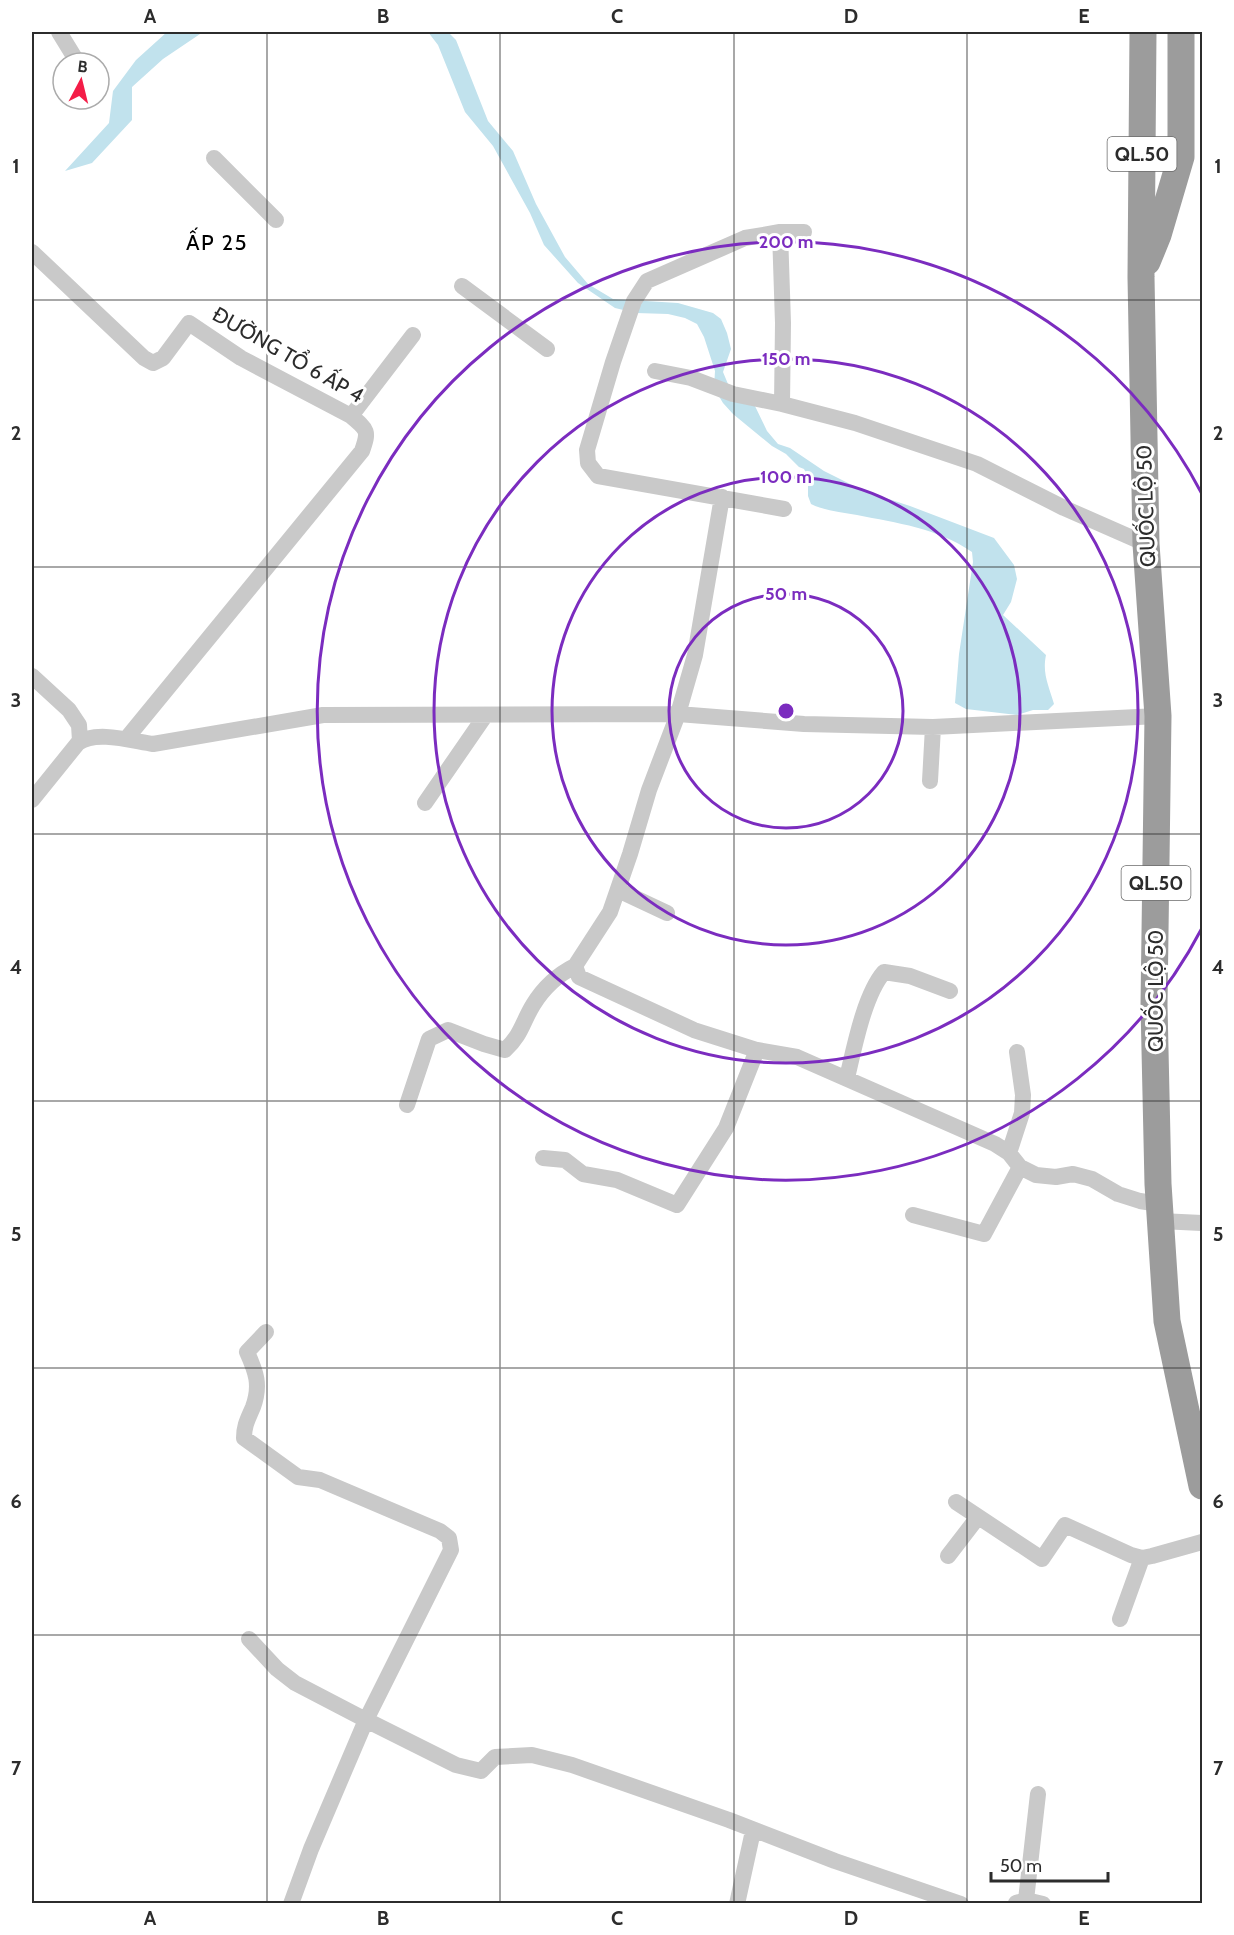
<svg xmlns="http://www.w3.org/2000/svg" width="1234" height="1935" font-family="Cabin,sans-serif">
<rect width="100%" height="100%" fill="#fff"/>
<path fill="#c1e2ed" d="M167 32H203L163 59 132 87V120L92 163 65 171 109 123 113 91 136 60Z
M428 32H448L456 40 488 121 513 151 536 204 565 257 588 284 613 299 678 303 713 313 721 319 727 333 731 349 723 372 733 396 754 404 767 431 778 444 790 448 824 471 864 491 910 506 994 538 1014 565 1017 579 1011 602 1003 615 1046 655C1042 674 1049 686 1054 704L1048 710H1033L1017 715 966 709 955 703 959 654 973 562 972 552C937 528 897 523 857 515 841 512 825 511 811 504L808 496V477L804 469 799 467 786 454 772 446 733 414 723 403 714 388 715 371 704 337 697 324 685 318 668 314 636 313 615 308 578 283 544 245 530 213 493 146 465 112 438 45Z"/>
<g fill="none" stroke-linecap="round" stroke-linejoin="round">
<path stroke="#c9c9c9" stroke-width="16" d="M59 32 78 63
M214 158 276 220
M780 232 783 323 782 404 855 423 977 464 1064 508 1146 544
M32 252 144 358 153 363 163 358 189 323 241 358 351 416C368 430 369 431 362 451L126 739
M462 286 547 349
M655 371 691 378 733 394 782 404
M351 416 413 335
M722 497 695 655 678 714 649 790 630 854 610 912 575 966 579 977 694 1030 757 1050 797 1057 995 1144 1009 1153 1020 1167 1036 1175 1056 1177 1073 1174 1092 1179 1118 1194 1140 1201 1159 1204
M784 509 598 476 588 463 587 450 613 362 634 301 647 281 745 238 780 232H804
M32 676 69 710 79 725 80 741
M930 781 933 727
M32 800 78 743C96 730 132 741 153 744L323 715 678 714 804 724 933 727 1158 716
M425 803 485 716
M618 890 667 913
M847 1078C854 1049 864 995 884 972L910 976 950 991
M407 1105 429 1039 448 1030 484 1044 505 1050C522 1034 522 1023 533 1005 544 987 557 975 575 966
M1009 1153 1022 1113 1023 1095 1017 1052
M543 1158 565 1160 583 1174 617 1180 677 1205 726 1128 757 1050
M913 1215 984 1234 1020 1167
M1160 1221 1202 1223
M956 1502 1042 1559 1065 1525 1131 1555 1142 1558 1152 1556 1202 1542
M948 1556 978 1517
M1120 1619 1142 1558
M249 1639 277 1669 295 1683 366 1720 451 1550 449 1538 440 1531 320 1480 298 1477 244 1438C244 1425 248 1419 253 1407 261 1385 256 1372 247 1352L266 1332
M1026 1900 1038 1794
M1016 1903 1026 1900 1043 1904
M291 1904 311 1849 366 1720 456 1765 481 1771 495 1757 532 1755 572 1765 729 1820 835 1861 961 1904
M737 1904 753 1831"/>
<path stroke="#9c9c9c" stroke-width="27" d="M1143 32 1141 277 1146 544 1158 716 1154 1005 1158 1184 1167 1321 1202 1486
M1147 262 1158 235 1181 157V32"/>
</g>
<path fill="none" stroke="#2c2c2c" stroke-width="1.5" stroke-opacity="0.55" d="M267 32V1904M500 32V1904M734 32V1904M967 32V1904M32 300H1202M32 567H1202M32 834H1202M32 1101H1202M32 1368H1202M32 1635H1202"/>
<g fill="none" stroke="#7b2cbf" stroke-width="3">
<circle cx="786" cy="711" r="117"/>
<circle cx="786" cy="711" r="234"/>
<circle cx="786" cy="711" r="352"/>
<path d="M1202 928A469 469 0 1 1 1202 494"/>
</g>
<g text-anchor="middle" stroke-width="6" stroke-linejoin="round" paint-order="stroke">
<g fill="#fff" stroke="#6b6b6b" stroke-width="1.5">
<rect x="1107.5" y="137" width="69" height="34" rx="4.5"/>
<rect x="1121.5" y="866" width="69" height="34" rx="4.5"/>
</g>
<g font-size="20" font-weight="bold" fill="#2c2c2c">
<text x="1142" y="161">QL.50</text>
<text x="1156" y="890">QL.50</text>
</g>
<g font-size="21" fill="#2c2c2c" stroke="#fff">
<text transform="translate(288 355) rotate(30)" y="7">ĐƯỜNG TỔ 6 ẤP 4</text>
<text transform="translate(1146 506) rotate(-92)" y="7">QUỐC LỘ 50</text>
<text transform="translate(1156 991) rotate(-90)" y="7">QUỐC LỘ 50</text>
</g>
<g font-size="22" letter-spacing="1.5" fill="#000" stroke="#fff">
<text x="217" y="250">ẤP 25</text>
</g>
</g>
<circle cx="786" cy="711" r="9" fill="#7b2cbf" stroke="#fff" stroke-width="3"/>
<g font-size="18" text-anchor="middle" font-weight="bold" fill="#7b2cbf" stroke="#fff" stroke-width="6" stroke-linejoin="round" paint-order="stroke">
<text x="786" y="248">200 m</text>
<text x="786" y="365">150 m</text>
<text x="786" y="483">100 m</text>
<text x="786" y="600">50 m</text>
</g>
<rect width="1234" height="1935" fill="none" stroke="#ffffff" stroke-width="66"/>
<g transform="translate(81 81) rotate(7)"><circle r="28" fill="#ffffff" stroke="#ababab" stroke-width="1.5"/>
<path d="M0-4.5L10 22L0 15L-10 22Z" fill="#f41d47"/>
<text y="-9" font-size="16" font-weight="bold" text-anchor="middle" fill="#2c2c2c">B</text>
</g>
<path d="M991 1872v9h117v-9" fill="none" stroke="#2c2c2c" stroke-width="3"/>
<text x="1000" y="1872" font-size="18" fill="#2c2c2c" stroke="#ffffff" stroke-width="4.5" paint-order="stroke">50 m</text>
<rect x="33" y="33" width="1168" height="1869" fill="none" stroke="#2c2c2c" stroke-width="2"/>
<g font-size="20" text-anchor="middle" font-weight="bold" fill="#2c2c2c">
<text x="150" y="23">A</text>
<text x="383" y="23">B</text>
<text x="617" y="23">C</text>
<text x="851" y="23">D</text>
<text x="1084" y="23">E</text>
<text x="16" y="173">1</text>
<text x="1218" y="173">1</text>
<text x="16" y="440">2</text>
<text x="1218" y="440">2</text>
<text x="16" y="707">3</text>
<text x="1218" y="707">3</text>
<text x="16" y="974">4</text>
<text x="1218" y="974">4</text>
<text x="16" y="1241">5</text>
<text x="1218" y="1241">5</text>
<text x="16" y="1508">6</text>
<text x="1218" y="1508">6</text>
<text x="16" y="1775">7</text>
<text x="1218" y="1775">7</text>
<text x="150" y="1925">A</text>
<text x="383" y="1925">B</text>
<text x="617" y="1925">C</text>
<text x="851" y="1925">D</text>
<text x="1084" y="1925">E</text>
</g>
</svg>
